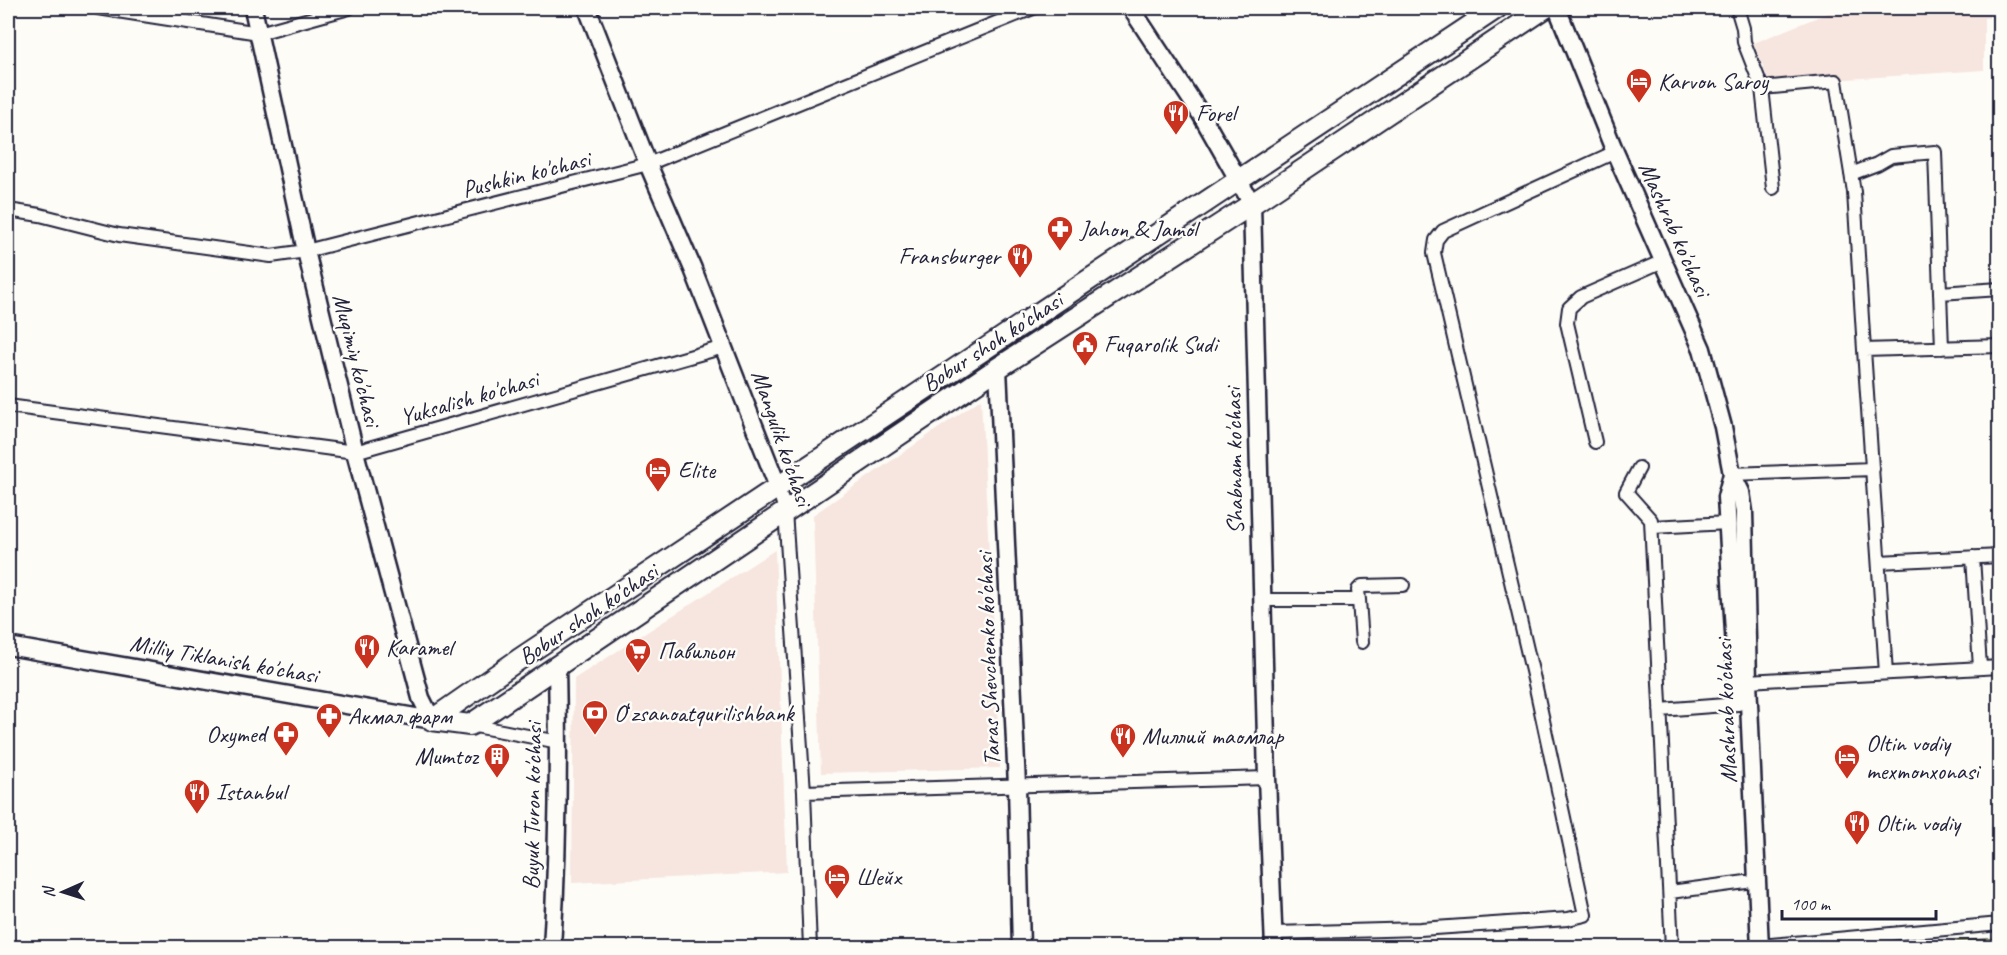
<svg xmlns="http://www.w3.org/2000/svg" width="2007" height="955" font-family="Caveat,sans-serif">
<defs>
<pattern id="park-dots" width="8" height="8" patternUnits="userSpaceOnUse" patternTransform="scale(1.5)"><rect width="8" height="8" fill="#c8d487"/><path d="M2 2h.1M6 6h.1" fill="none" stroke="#acb675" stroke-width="1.8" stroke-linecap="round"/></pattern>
</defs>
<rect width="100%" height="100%" fill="#fdfcf7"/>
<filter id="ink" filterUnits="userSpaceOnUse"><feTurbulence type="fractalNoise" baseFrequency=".0167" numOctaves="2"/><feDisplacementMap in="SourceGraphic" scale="12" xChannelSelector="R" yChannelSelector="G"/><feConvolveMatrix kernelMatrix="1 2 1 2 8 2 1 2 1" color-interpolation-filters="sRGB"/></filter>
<g filter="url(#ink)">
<path fill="#f7e5df" d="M1840 8H1999V17L1984 18V70L1770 84 1754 43Z
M981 399 1000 768 821 773 813 515Z
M775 550 787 872 572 883 574 679Z"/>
<path fill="url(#park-dots)" stroke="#757b61" stroke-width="1.5" d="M1999 938V947H1876Z"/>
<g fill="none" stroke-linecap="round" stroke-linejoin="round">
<g stroke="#22223b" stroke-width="16">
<path id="street" d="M98 8 259 33 349 8
M1737 8 1743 28 1744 42 1762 88 1836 81 1854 192 1864 350 2000 346
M1762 88 1773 188
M1851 174 1877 164 1891 156 1935 152 1942 348
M8 210 40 215 119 235 271 256 306 251 648 164 1033 8
M1940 293 2000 289
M1864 350 1886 673
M8 406 355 452 724 347
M1595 442 1567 323 1569 308 1581 297 1663 261
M1639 468 1626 492 1651 520 1672 948
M1732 474 1873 469
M778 487 785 511 804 792 810 948
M1652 527 1728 523
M1973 557 1980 668
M1879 562 2000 556
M1262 600H1359L1358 590 1362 586 1403 585
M1359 600 1362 642
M1748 681 2000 667
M1660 710 1738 704
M470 725 559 742
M804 792 1267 778
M1670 892 1746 882
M1274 933 1420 929 1568 919 1585 915 1536 688 1434 253 1436 240 1443 231 1615 152
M1760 946 2000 924"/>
</g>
<g stroke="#22223b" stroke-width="21">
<path id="secondary" d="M253 8 306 251 355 452 421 698 432 720
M587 8 648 164 693 269 778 487
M1131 8 1202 116 1252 204 1267 778 1274 948
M1557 8 1615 152 1702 349 1723 427 1732 474 1741 492 1744 512 1748 681 1760 948
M998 368 1017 786 1021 948
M1732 474 1726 497 1738 700
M8 646 432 720
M552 948C558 853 559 759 557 665"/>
</g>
<g stroke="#22223b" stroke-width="24">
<path id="primary" d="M432 720 470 725 998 368 1252 204 1545 8
M432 720 521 658 1497 8"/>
</g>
<use href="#street" stroke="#fdfcf7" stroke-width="12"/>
<use href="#secondary" stroke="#fdfcf7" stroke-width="16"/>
<use href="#primary" stroke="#fdfcf7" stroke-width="20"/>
</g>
</g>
<defs>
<g id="hotel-pin" transform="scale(1.35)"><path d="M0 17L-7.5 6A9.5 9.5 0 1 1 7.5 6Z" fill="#c8321e" stroke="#fdfcf7"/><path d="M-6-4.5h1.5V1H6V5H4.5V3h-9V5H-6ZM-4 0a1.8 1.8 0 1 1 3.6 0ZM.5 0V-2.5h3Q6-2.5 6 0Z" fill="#fff"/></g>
<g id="restaurant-pin" transform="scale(1.35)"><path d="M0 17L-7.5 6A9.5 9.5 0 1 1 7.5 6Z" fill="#c8321e" stroke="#fdfcf7"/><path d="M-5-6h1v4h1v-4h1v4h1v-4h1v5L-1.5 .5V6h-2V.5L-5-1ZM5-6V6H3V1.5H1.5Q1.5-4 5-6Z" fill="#fff"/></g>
<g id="pharmacy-pin" transform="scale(1.35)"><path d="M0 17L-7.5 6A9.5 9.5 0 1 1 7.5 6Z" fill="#c8321e" stroke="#fdfcf7"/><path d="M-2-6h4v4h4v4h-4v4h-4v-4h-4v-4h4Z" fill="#fff"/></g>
<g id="civic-pin" transform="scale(1.35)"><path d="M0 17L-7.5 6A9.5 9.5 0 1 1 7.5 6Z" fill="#c8321e" stroke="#fdfcf7"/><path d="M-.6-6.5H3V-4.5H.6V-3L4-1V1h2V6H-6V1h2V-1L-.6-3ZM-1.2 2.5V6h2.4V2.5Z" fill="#fff"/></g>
<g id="supermarket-pin" transform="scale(1.35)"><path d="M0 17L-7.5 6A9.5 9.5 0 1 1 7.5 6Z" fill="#c8321e" stroke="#fdfcf7"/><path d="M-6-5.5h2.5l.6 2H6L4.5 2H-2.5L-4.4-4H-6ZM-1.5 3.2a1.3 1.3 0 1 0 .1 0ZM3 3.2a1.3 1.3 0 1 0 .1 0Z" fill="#fff"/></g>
<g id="bank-pin" transform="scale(1.35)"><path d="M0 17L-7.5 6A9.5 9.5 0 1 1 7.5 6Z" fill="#c8321e" stroke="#fdfcf7"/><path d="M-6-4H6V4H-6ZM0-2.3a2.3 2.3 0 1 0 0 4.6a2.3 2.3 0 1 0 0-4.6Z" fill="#fff"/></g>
<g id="building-pin" transform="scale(1.35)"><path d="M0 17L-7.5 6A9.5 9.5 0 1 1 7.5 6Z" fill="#c8321e" stroke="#fdfcf7"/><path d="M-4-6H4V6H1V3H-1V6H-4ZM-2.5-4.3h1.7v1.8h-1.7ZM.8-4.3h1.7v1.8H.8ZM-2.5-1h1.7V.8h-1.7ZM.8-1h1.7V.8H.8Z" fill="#fff"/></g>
</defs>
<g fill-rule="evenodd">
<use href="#hotel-pin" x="1639" y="81"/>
<use href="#restaurant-pin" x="1176" y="113"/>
<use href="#pharmacy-pin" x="1060" y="229"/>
<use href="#restaurant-pin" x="1020" y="256"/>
<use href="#civic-pin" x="1085" y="344"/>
<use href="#hotel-pin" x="658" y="470"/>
<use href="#restaurant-pin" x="367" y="647"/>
<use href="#supermarket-pin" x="638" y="651"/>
<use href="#bank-pin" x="595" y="713"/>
<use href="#pharmacy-pin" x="329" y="716"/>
<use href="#pharmacy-pin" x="286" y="734"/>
<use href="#restaurant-pin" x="1123" y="736"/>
<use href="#building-pin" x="497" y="756"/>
<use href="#hotel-pin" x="1847" y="757"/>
<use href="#restaurant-pin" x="197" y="792"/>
<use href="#restaurant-pin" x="1857" y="823"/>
<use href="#hotel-pin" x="837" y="877"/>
</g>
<g text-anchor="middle" stroke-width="5" stroke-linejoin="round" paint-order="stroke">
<g font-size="24" fill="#22223b" stroke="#fdfcf7" text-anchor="start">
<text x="1658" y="89">Karvon Saroy</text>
<text x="1196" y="121">Forel</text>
<text x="1080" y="237">Jahon &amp; Jamol</text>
<text x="1000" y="264" text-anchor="end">Fransburger</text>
<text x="1104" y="352">Fuqarolik Sudi</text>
<text x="678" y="478">Elite</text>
<text x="386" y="655">Karamel</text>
<text x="658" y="659">Павильон</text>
<text x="614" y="721">Oʻzsanoatqurilishbank</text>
<text x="348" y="724">Акмал фарм</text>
<text x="266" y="742" text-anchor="end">Oxymed</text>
<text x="1142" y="744">Миллий таомлар</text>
<text x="1866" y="751">Oltin vodiy<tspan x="1866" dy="28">mexmonxonasi</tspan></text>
<text x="478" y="764" text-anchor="end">Mumtoz</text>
<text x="216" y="800">Istanbul</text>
<text x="1876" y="831">Oltin vodiy</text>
<text x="856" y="885">Шейх</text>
</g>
<g font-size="24" fill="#22223b" stroke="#fdfcf7">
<text transform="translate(526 174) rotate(-14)" y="8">Pushkin ko'chasi</text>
<text transform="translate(1675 229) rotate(66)" y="8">Mashrab ko'chasi</text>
<text transform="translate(992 342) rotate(-33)" y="8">Bobur shoh ko'chasi</text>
<text transform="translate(357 360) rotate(76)" y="8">Muqimiy ko'chasi</text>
<text transform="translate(469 398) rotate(-16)" y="8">Yuksalish ko'chasi</text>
<text transform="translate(782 438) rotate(71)" y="8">Mangulik ko'chasi</text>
<text transform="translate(1234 461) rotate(-91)" y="8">Shabnam ko'chasi</text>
<text transform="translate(588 614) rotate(-34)" y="8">Bobur shoh ko'chasi</text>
<text transform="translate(224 659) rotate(10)" y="8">Milliy Tiklanish ko'chasi</text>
<text transform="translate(988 659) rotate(-92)" y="8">Taras Shevchenko ko'chasi</text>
<text transform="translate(1726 711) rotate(-92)" y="8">Mashrab ko'chasi</text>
<text transform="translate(532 806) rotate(-89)" y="8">Buyuk Turon ko'chasi</text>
</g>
</g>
<rect width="2007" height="955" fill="none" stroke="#fdfcf7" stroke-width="30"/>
<rect x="15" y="15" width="1977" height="925" fill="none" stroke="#22223b" stroke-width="2" filter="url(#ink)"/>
<g transform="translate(63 892) rotate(267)" stroke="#fdfcf7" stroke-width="4.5" paint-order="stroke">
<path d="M0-4.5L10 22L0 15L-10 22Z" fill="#22223b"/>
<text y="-9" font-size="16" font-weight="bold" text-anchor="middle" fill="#22223b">N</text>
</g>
<path d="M1782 910v9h154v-9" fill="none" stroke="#22223b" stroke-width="3"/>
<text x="1791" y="910" font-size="18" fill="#22223b" stroke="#fdfcf7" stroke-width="4.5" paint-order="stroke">100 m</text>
</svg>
